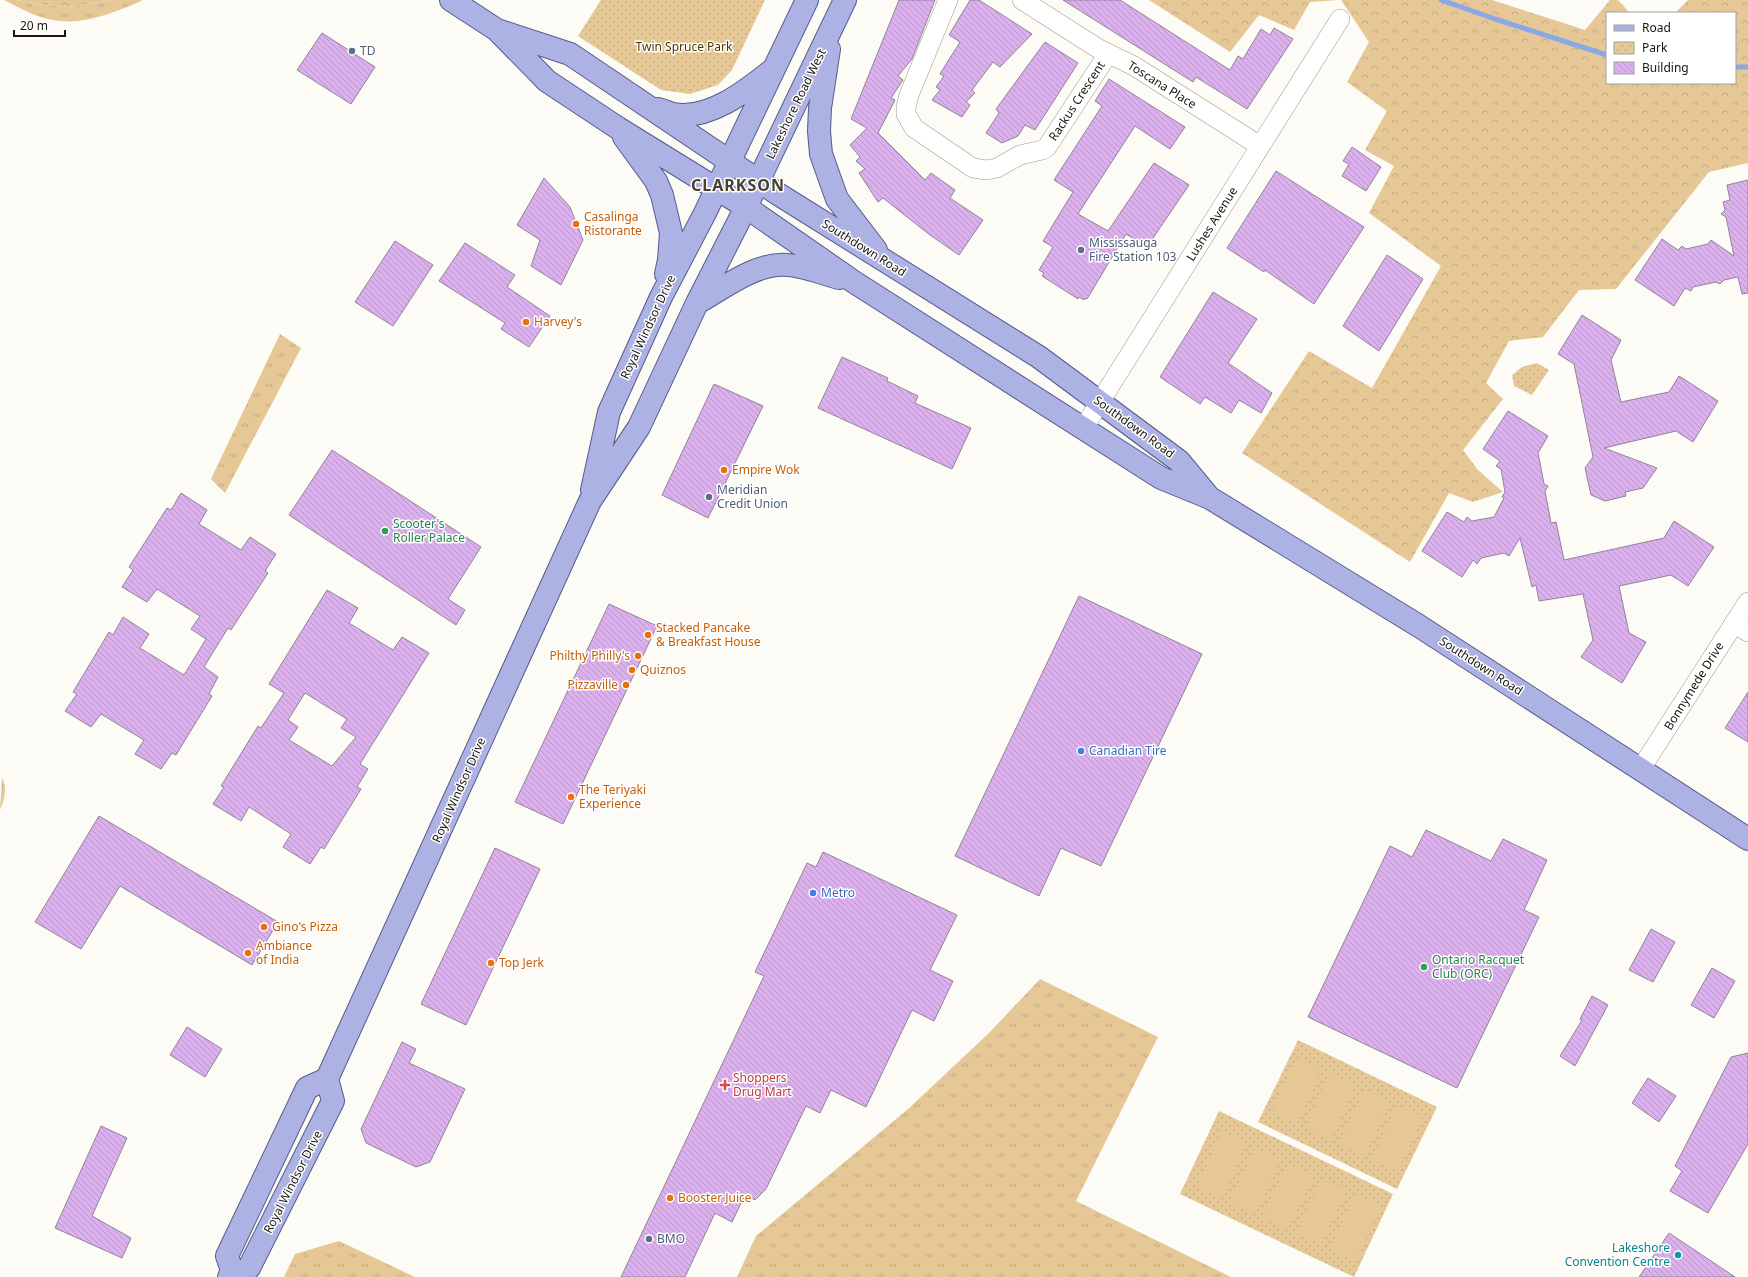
<svg xmlns="http://www.w3.org/2000/svg" width="1748" height="1277" font-family="'Noto Sans',sans-serif">
<defs>
<pattern id="grass-tufts" width="24" height="20" patternUnits="userSpaceOnUse"><rect width="24" height="20" fill="#e5c896"/><path d="M3 7l-1-3M5 7V3M7 7l1-3M15 17l-1-3M17 17v-4M19 17l1-3" fill="none" stroke="#c4ab80"/></pattern>
<pattern id="forest-crowns" width="20" height="18" patternUnits="userSpaceOnUse"><rect width="20" height="18" fill="#e5c896"/><path d="M2 6a3 3 0 1 1 6 0M12 15a3 3 0 1 1 6 0" fill="none" stroke="#c4ab80"/></pattern>
<pattern id="park-dots" width="8" height="8" patternUnits="userSpaceOnUse"><rect width="8" height="8" fill="#e5c896"/><path d="M2 2h.1M6 6h.1" fill="none" stroke="#c4ab80" stroke-width="1.8" stroke-linecap="round"/></pattern>
<pattern id="building-back-hatch" width="6" height="6" patternUnits="userSpaceOnUse"><rect width="6" height="6" fill="#dcb0ee"/><path d="M-1 5l2 2M0 0l6 6M5-1l2 2" fill="none" stroke="#bc97cb"/></pattern>
</defs>
<rect width="100%" height="100%" fill="#fdfbf6"/>
<path fill="url(#grass-tufts)" d="M4 0H17L43 5 69 7 111 0H143C112 14 76 29 41 17 28 13 16 6 4 0Z
M280 334 301 348 225 493 211 479Z
M2 778C8 788 4 800 0 810Z
M1040 979 1158 1037 1076 1201 1231 1277H737L756 1236 908 1109 988 1034Z
M339 1241 415 1277H284L295 1254Z"/>
<path fill="url(#forest-crowns)" d="M17 0H111L69 7 43 5Z
M1149 0H1339L1310 2 1294 30 1259 15 1230 52Z
M1341 0H1492L1585 30 1610 0H1618L1630 13H1607V83H1735V13H1675L1688 0H1748V163L1709 172 1616 289 1579 290 1543 337 1509 341 1486 383 1503 399 1463 450 1478 470 1503 492 1473 502 1449 493 1410 562 1242 453 1309 351 1372 388 1441 266 1369 213 1394 166 1365 150 1387 111 1347 82 1369 42Z"/>
<path fill="url(#park-dots)" d="M601 0H765L732 70 718 85 690 94 661 90 578 36Z
M1537 363 1549 370 1532 395 1514 386 1512 375 1522 367Z
M1298 1040 1437 1107 1397 1189 1258 1122Z
M1219 1111 1393 1194 1354 1277 1180 1194Z"/>
<path fill="#e5c896" d="M1296 1058 1322 1069 1297 1125 1271 1113Z
M1330 1073 1356 1085 1331 1140 1305 1128Z
M1365 1089 1390 1101 1365 1156 1339 1145Z
M1397 1105 1423 1117 1398 1172 1372 1160Z
M1222 1131 1247 1143 1222 1198 1196 1187Z
M1255 1147 1281 1159 1255 1214 1229 1202Z
M1288 1163 1314 1175 1288 1230 1262 1218Z
M1321 1179 1347 1190 1321 1245 1296 1234Z
M1355 1194 1381 1206 1355 1261 1329 1249Z"/>
<g fill="none" stroke-linecap="round" stroke-linejoin="round">
<path stroke="#8aa8e6" stroke-width="5" d="M1441 0 1495 19 1607 55
M1735 67H1748"/>
</g>
<path fill="url(#building-back-hatch)" stroke="#918497" fill-rule="evenodd" d="M899 0H935L912 59 898 76 903 80 891 98 895 100 878 133 925 180 931 173 955 190 950 198 983 220 959 255 930 235 883 198 878 202 859 173 865 169 856 161 860 157 850 145 867 128 851 119Z
M970 0H979L1032 34 1000 67 993 62 972 90 975 93 966 102 970 105 962 117 932 100 940 90 936 87 944 76 940 74 960 42 949 35Z
M1063 0H1120L1230 70 1238 56 1243 59 1261 29 1270 35 1274 28 1293 39 1247 109 1196 77 1193 82Z
M322 33 375 67 351 104 297 70Z
M1045 42 1078 63 1035 130 1025 125 1018 136 1002 143 986 133 999 113 996 109Z
M1109 79 1185 127 1170 149 1135 126 1078 214 1108 231 1154 163 1189 185 1147 247 1126 234 1087 299 1085 298 1084 300 1079 297 1078 299 1042 276 1044 273 1039 270 1053 247 1043 241 1073 192 1054 180 1102 106 1095 101Z
M1352 147 1381 167 1366 191 1342 176 1349 164 1343 161Z
M1276 171 1364 227 1314 304 1265 270 1264 272 1227 248Z
M544 178 570 207 583 240 561 285 531 266 540 240 517 225Z
M1748 180V293L1742 294 1738 277 1724 280 1720 284 1716 282 1693 287 1691 291 1685 288 1674 306 1635 280 1662 239 1678 250 1682 246 1686 249 1708 244 1711 240 1734 256 1726 217 1721 214 1725 210 1723 202 1730 200 1727 185Z
M395 241 433 265 393 326 355 302Z
M465 243 515 275 507 287 550 316 529 347 501 329 505 323 439 281Z
M1387 255 1423 279 1379 351 1343 326Z
M1213 292 1257 319 1228 363 1272 393 1261 413 1239 400 1231 413 1205 397 1200 404 1160 377Z
M1582 315 1621 340 1611 360 1621 402 1669 392 1679 376 1718 401 1693 442 1676 431 1604 448 1657 468 1643 488 1625 492 1626 496 1605 501 1591 495 1585 468 1593 457 1574 364 1558 354Z
M842 357 888 378 887 381 918 396 915 403 971 428 952 469 818 408Z
M714 384 763 406 708 518 662 495Z
M1508 411 1548 436 1538 453 1544 484 1548 486 1545 491 1551 523 1556 522 1564 560 1664 538 1674 521 1714 547 1688 586 1671 575 1619 586 1629 633 1646 642 1622 683 1581 657 1593 640 1583 594 1539 601 1536 585 1532 587 1520 538 1509 556 1504 553 1481 558 1477 564 1473 560 1462 577 1422 551 1447 512 1464 522 1467 517 1472 521 1494 517 1504 498 1502 497 1505 492 1501 469 1496 466 1500 461 1483 449Z
M332 450 481 547 448 599 465 610 456 625 289 515Z
M181 493 207 510 199 524 241 550 250 537 276 554 265 571 268 573 231 630 228 628 204 667 218 677 209 694 212 696 176 755 172 753 161 769 135 754 144 740 101 714 91 727 65 711 77 694 73 692 109 632 113 635 123 617 149 634 140 648 184 675 206 639 191 629 200 616 157 589 147 602 122 587 133 570 129 567 167 508 171 510Z
M327 590 358 608 349 623 393 650 402 637 429 653 360 764 368 769 357 787 361 789 324 849 321 847 310 864 283 847 291 834 249 807 241 821 213 804 224 787 221 786 258 726 261 728 284 693 269 684ZM305 693 347 719 341 728 356 737 332 766 289 740 298 727 288 720Z
M1079 596 1202 654 1101 866 1061 848 1039 896 955 856Z
M609 604 657 626 563 824 515 802Z
M1748 692V742L1725 728Z
M99 816 278 922 252 965 120 886 81 949 35 922Z
M1426 830 1491 861 1503 839 1547 860 1524 910 1539 917 1457 1088 1308 1017 1390 846 1412 857Z
M495 848 540 869 466 1025 421 1004Z
M823 852 957 915 930 970 953 981 934 1021 912 1010 866 1107 831 1090 820 1113 806 1106 766 1189 755 1200 745 1195 732 1222 715 1213 685 1277H621L764 976 755 972 807 863 816 867Z
M1651 929 1675 942 1653 982 1629 970Z
M1712 968 1735 981 1714 1018 1691 1005Z
M1592 996 1608 1005 1575 1066 1560 1056 1582 1020 1580 1019Z
M187 1027 222 1049 205 1077 170 1055Z
M402 1042 416 1049 409 1063 465 1089 430 1162 416 1167 366 1143 361 1129Z
M1748 1053V1144L1708 1213 1670 1191 1682 1171 1675 1166 1731 1057Z
M1648 1078 1676 1096 1659 1122 1632 1103Z
M101 1126 127 1138 92 1216 131 1238 122 1258 55 1228Z
M1669 1233 1735 1277H1639Z"/>
<g fill="none" stroke-linecap="round" stroke-linejoin="round">
<g stroke="#a39884" stroke-width="20">
<path id="street" d="M948 0 909 95 906 107V114L914 128 973 168 986 170 997 168 1020 155 1042 150 1047 147 1108 54
M1022 0 1099 49 1134 66 1260 146
M1083 429 1340 19
M1734 623 1748 632
M1640 770 1748 602"/>
</g>
<g stroke="#565a8d" stroke-width="24">
<path id="primary" d="M451 0 497 30 547 81 618 128 746 207 854 282 1161 478 1210 498 1419 626 1748 839
M500 31 570 54 778 194 1039 357 1179 461 1208 496
M829 49 820 108 819 131 821 154 837 199 876 250
M658 109C663 110 668 113 673 114 708 121 746 91 771 71
M624 137 656 181 662 195 671 233 669 260 666 274
M697 303C724 288 756 262 788 265 804 266 824 274 839 278
M592 490 609 412 661 297 705 213 807 0
M232 1271H244L249 1268 333 1101 327 1079
M229 1277 232 1271 227 1256 307 1088 327 1079 590 501 639 427 697 303 746 207 845 0"/>
</g>
<use href="#street" stroke="#fff" stroke-width="19"/>
<use href="#primary" stroke="#adb2e4" stroke-width="22"/>
</g>
<g fill="#5c6f8a" stroke="#fff" stroke-width="1.5">
<circle cx="352" cy="51" r="4"/>
<circle cx="1081" cy="250" r="4"/>
<circle cx="709" cy="497" r="4"/>
<circle cx="649" cy="1239" r="4"/>
</g>
<g fill="#e8710a" stroke="#fff" stroke-width="1.5">
<circle cx="576" cy="224" r="4"/>
<circle cx="526" cy="322" r="4"/>
<circle cx="724" cy="470" r="4"/>
<circle cx="648" cy="635" r="4"/>
<circle cx="638" cy="656" r="4"/>
<circle cx="632" cy="670" r="4"/>
<circle cx="626" cy="685" r="4"/>
<circle cx="571" cy="797" r="4"/>
<circle cx="264" cy="927" r="4"/>
<circle cx="248" cy="953" r="4"/>
<circle cx="491" cy="963" r="4"/>
<circle cx="670" cy="1198" r="4"/>
</g>
<g fill="#2e9e5b" stroke="#fff" stroke-width="1.5">
<circle cx="385" cy="531" r="4"/>
<circle cx="1424" cy="967" r="4"/>
</g>
<g fill="#3f7fe0" stroke="#fff" stroke-width="1.5">
<circle cx="1081" cy="751" r="4"/>
<circle cx="813" cy="893" r="4"/>
</g>
<path fill="#e0444e" stroke="#fff" stroke-width="1.5" d="M723 1079h4v4h4v4h-4v4h-4v-4h-4v-4h4z"/>
<circle fill="#0f9aa8" stroke="#fff" stroke-width="1.5" cx="1678" cy="1255" r="4"/>
<g text-anchor="middle" stroke-width="3" stroke-linejoin="round" paint-order="stroke">
<g font-size="12" fill="#503700" stroke="#fff">
<text x="684" y="51">Twin Spruce Park</text>
</g>
<g font-size="12" fill="#4e5e75" stroke="#fff" text-anchor="start">
<text x="360" y="55">TD</text>
<text x="1089" y="247">Mississauga<tspan x="1089" dy="14">Fire Station 103</tspan></text>
<text x="717" y="494">Meridian<tspan x="717" dy="14">Credit Union</tspan></text>
<text x="657" y="1243">BMO</text>
</g>
<g font-size="12" fill="#1a160e" stroke="#fff">
<text transform="translate(1162 85) rotate(32)" y="4">Toscana Place</text>
<text transform="translate(1077 101) rotate(-57)" y="4">Rackus Crescent</text>
<text transform="translate(796 104) rotate(-64)" y="4">Lakeshore Road West</text>
<text transform="translate(1212 224) rotate(-58)" y="4">Lushes Avenue</text>
<text transform="translate(864 248) rotate(32)" y="4">Southdown Road</text>
<text transform="translate(648 327) rotate(-65)" y="4">Royal Windsor Drive</text>
<text transform="translate(1134 427) rotate(36)" y="4">Southdown Road</text>
<text transform="translate(1481 666) rotate(33)" y="4">Southdown Road</text>
<text transform="translate(1694 686) rotate(-58)" y="4">Bonnymede Drive</text>
<text transform="translate(459 790) rotate(-66)" y="4">Royal Windsor Drive</text>
<text transform="translate(293 1182) rotate(-63)" y="4">Royal Windsor Drive</text>
</g>
<g font-size="12" fill="#c56008" stroke="#fff" text-anchor="start">
<text x="584" y="221">Casalinga<tspan x="584" dy="14">Ristorante</tspan></text>
<text x="534" y="326">Harvey's</text>
<text x="732" y="474">Empire Wok</text>
<text x="656" y="632">Stacked Pancake<tspan x="656" dy="14">&amp; Breakfast House</tspan></text>
<text x="630" y="660" text-anchor="end">Philthy Philly's</text>
<text x="640" y="674">Quiznos</text>
<text x="618" y="689" text-anchor="end">Pizzaville</text>
<text x="579" y="794">The Teriyaki<tspan x="579" dy="14">Experience</tspan></text>
<text x="272" y="931">Gino's Pizza</text>
<text x="256" y="950">Ambiance<tspan x="256" dy="14">of India</tspan></text>
<text x="499" y="967">Top Jerk</text>
<text x="678" y="1202">Booster Juice</text>
</g>
<g font-size="12" fill="#27864d" stroke="#fff" text-anchor="start">
<text x="393" y="528">Scooter's<tspan x="393" dy="14">Roller Palace</tspan></text>
<text x="1432" y="964">Ontario Racquet<tspan x="1432" dy="14">Club (ORC)</tspan></text>
</g>
<g font-size="12" fill="#366cbe" stroke="#fff" text-anchor="start">
<text x="1089" y="755">Canadian Tire</text>
<text x="821" y="897">Metro</text>
</g>
<g font-size="12" fill="#be3a42" stroke="#fff" text-anchor="start">
<text x="733" y="1082">Shoppers<tspan x="733" dy="14">Drug Mart</tspan></text>
</g>
<g font-size="12" fill="#0d838f" stroke="#fff" text-anchor="end">
<text x="1670" y="1252">Lakeshore<tspan x="1670" dy="14">Convention Centre</tspan></text>
</g>
<g font-size="16" font-weight="bold" letter-spacing="1" fill="#4a402f" stroke="#fff">
<text x="738" y="191">CLARKSON</text>
</g>
</g>
<rect x="1606" y="12" width="130" height="72" fill="#ffffff" stroke="#a3a29f"/>
<rect x="1614" y="25" width="20" height="6" fill="#adb2e4" stroke="#a3a29f"/>
<text x="1642" y="32" font-size="12" fill="#1a160e">Road</text>
<rect x="1614" y="42" width="20" height="12" fill="url(#park-dots)" stroke="#a3a29f"/>
<text x="1642" y="52" font-size="12" fill="#1a160e">Park</text>
<rect x="1614" y="62" width="20" height="12" fill="url(#building-back-hatch)" stroke="#a3a29f"/>
<text x="1642" y="72" font-size="12" fill="#1a160e">Building</text>
<path d="M14 30v6h51v-6" fill="none" stroke="#1a160e" stroke-width="2"/>
<text x="20" y="30" font-size="12" fill="#1a160e" stroke="#ffffff" stroke-width="3" paint-order="stroke">20 m</text>
</svg>
